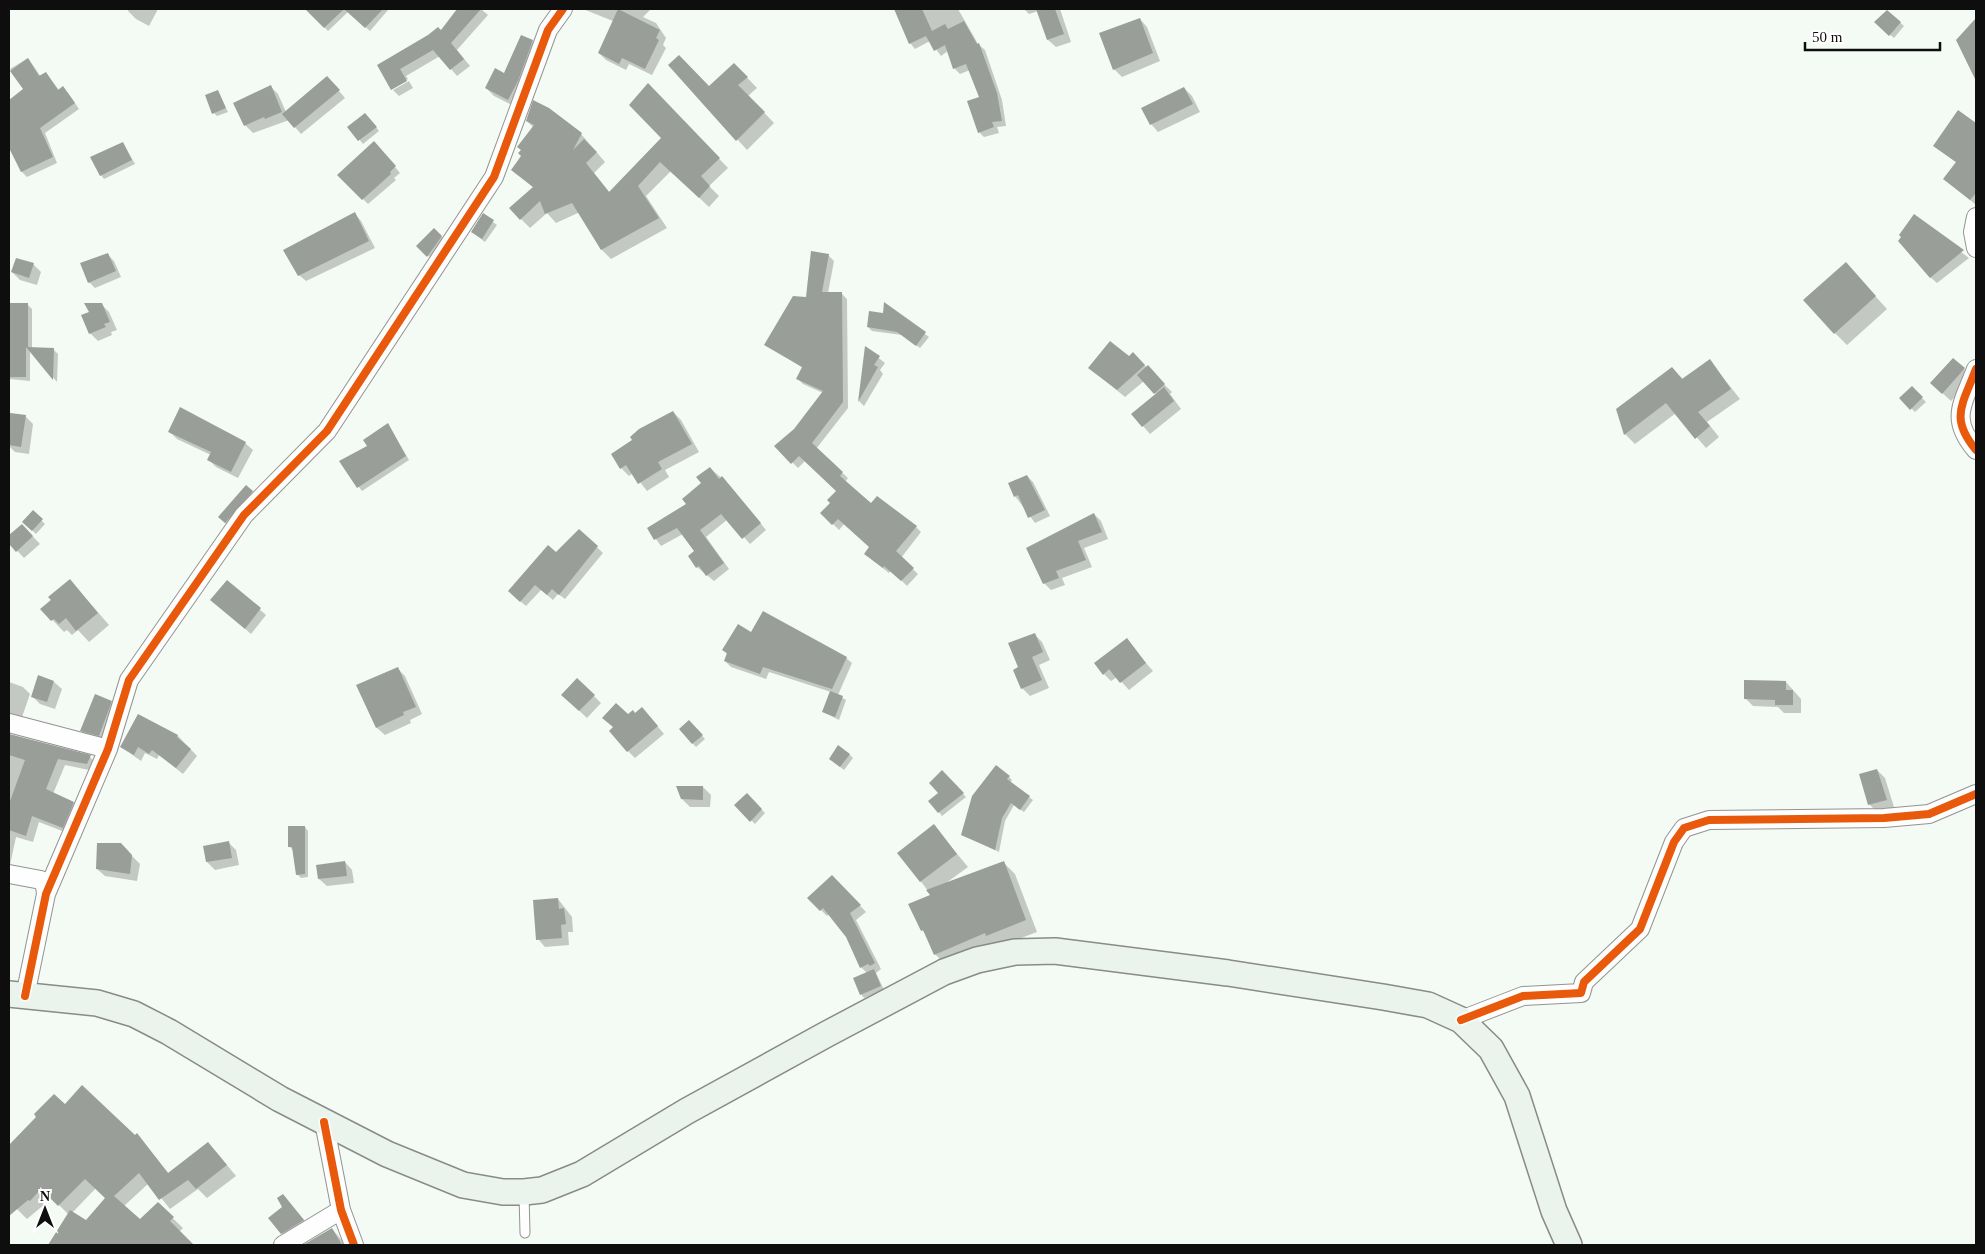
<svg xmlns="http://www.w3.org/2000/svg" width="1985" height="1254" font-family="'Times New Roman',serif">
<rect width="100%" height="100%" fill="#f4faf4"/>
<path fill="#0003" fill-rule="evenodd" d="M129 9H158L149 26 136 19 128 11Z
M318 9H387L388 10 370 31 348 12 328 31 312 14Z
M459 9H481L488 15 457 50 470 66 457 76 440 56 406 76 408 79 393 88 379 65 441 31Z
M583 9H651L643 17 656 23 666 38 663 45 666 48 652 75 629 64 626 70 606 60 599 53 613 21Z
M895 9H958L978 44 985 50 1002 100 1006 126 997 127 999 133 984 137 979 132 981 98 970 70 960 74 954 68 948 51 941 56 930 41 915 49 910 43Z
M1024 9H1060L1071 42 1056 47 1048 40 1038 11 1029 14Z
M1887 11 1904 26 1894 38 1876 22Z
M1140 19 1147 27 1160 61 1122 77 1114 69Z
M532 41 540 49 516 107 494 96 486 88 505 75Z
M28 58 41 77 46 73 59 90 68 93 79 109 45 133 57 163 27 177 22 172 9 146V118L26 106 25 89 10 69Z
M734 64 757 88 748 96 774 123 747 150 670 65 709 88Z
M409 81 413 88 399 96 393 90Z
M333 84 345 98 301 134 289 120 253 133 245 125 270 86 278 94 286 112Z
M648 85 728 168 709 186 719 196 709 207 671 171 646 196 667 228 611 259 602 250 580 212 556 223 547 213 530 228 511 209 534 188 513 170 523 156 533 127 527 121 581 134 605 162 594 173 610 193 663 138Z
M1184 88 1192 96 1200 112 1158 132 1151 124Z
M217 91 228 112 217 116 214 113Z
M1958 112 1976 125V205L1945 179 1957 163 1934 146Z
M369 118 379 131 363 144 349 127Z
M123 143 135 164 104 179 101 175Z
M379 148 400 173 394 178 396 180 368 204 339 175Z
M355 214 361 221 375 248 306 281 299 275Z
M483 215 497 225 485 242 472 232Z
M1914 216 1969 258 1937 283 1930 277Z
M434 229 449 245 436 263 418 246Z
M108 255 114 261 121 277 95 288 89 282Z
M828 255 834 261 828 293H841L847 299 848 408 816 449 848 478 845 482 871 504 916 527 921 532 901 558 918 574 907 586 891 570 889 573 871 559V547L844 524 839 530 822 513 832 503 837 491 805 461 798 468 776 446 795 430 823 393 803 384 798 379 803 368 766 344 807 299Z
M33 264 41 272 37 285 20 280 12 272Z
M1857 276 1887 309 1847 345 1835 333Z
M9 304H27L32 309V348L53 349 58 354 57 382 30 350V381L9 379Z
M101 304 109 312 117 330 111 332 112 335 98 341 90 333Z
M885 304 929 337 920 348 902 335 872 331 868 327 884 315Z
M866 348 885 363 880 370 883 374 864 406 859 401Z
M1133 354 1172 392 1170 394 1181 409 1150 434 1143 426 1157 395 1144 381 1125 397 1090 368 1129 358Z
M1710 361 1740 399 1707 422 1719 437 1706 448 1676 413 1635 444 1625 434 1617 409 1672 368 1684 380Z
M1964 369 1972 377 1951 401 1939 390Z
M1912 388 1926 402 1915 412 1901 398Z
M673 412 681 420 699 452 665 470 669 477 647 491 633 473 629 476 621 468 612 454Z
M9 414 25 416 33 424 29 454 15 452 9 446Z
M388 424 409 460 362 491 340 462 369 446Z
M170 432 245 443 253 450 238 478 216 467 209 460 211 455 177 439Z
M710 468 728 484 766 530 750 544 728 519 706 537 729 569 714 581 697 567 696 552 683 534 661 546 648 528 687 504 703 483Z
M1027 476 1033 482 1050 516 1035 523 1015 496Z
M252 492 260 500 227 525 220 517Z
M33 512 45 524 36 534 23 521Z
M1094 514 1101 521 1108 539 1084 548 1092 567 1062 578 1065 585 1051 590 1044 583Z
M22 525 40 544 24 558 9 542V537Z
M579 530 603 553 565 599 558 594 553 600 541 590 526 606 515 597Z
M70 580 109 625 89 642 78 630 72 635 67 630 64 632 42 609Z
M227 581 266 615 251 634 218 605Z
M751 633 846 658 852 663 838 695 846 700 839 720 823 712 831 692 769 672 766 679 731 667 725 661 728 655 723 650Z
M1034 634 1042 642 1050 660 1039 665 1049 688 1030 696 1022 688 1020 668Z
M1126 640 1153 671 1129 690 1117 677 1111 681 1104 674Z
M397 668 405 676 422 714 410 720 411 723 385 735 377 728 358 686Z
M9 682 23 687 30 694 21 720 9 724Z
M54 682 62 689 55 709 40 704 32 696Z
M1786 682 1801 699V713H1784L1778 707 1753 706 1745 698Z
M594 696 601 703 587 718 571 703Z
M111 702 114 706 102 738 85 734 81 730Z
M138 715 178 736 197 756 183 774 159 755 157 759 145 753 141 761 121 747Z
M635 715 649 716 664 734 635 758 628 751V716Z
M689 722 705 739 696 747 680 730Z
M9 734 90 757 97 764 94 771 65 765 53 794 73 803 80 810 70 834 39 822 33 842 16 837 9 870Z
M849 754 853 758 844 770 830 759Z
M1877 770 1885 778 1894 807 1877 812 1869 804Z
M942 772 966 797 942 816 939 812Z
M1009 777 1012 780 1010 783 1033 800 1024 812 1014 805 1005 821 999 852 962 834Z
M703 787 711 795 710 807H690L682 799Z
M747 794 765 813 755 824 736 805Z
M934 826 968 867 946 883 1003 862 1015 874 1037 932 947 966 935 954 926 934 922 930 932 896 899 853Z
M305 827 308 831V877L301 878 297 874 293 850 289 846Z
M228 842 236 850 239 865 215 870 207 862Z
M120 844 140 864 137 881 105 876 97 869Z
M345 862 352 870 354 883 327 886 319 879Z
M832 876 866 912 856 920 881 969 876 973 884 990 864 998 861 994 867 973 861 967 847 937 829 914 827 916 809 898Z
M558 899 572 917 573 932H568L569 945 545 947 538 939Z
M65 1106 135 1136 137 1135 169 1174 207 1143 217 1153 236 1176 207 1198 198 1189 170 1209 149 1183 124 1206 140 1221 158 1204 183 1228 179 1232 192 1245H52L69 1215 52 1198 27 1219 17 1209 9 1199V1147L38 1117ZM96 1188 106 1199 86 1221 72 1213Z
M283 1196 311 1228 289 1241 282 1233Z
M332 1229 346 1245H306Z"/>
<path fill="#9a9e99" d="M305 9H383L365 28 344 9 324 28Z
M457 9H481L451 43 464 59 450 70 433 50 400 69 407 81 391 90 377 65 428 35 438 27 441 30Z
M618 9 660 30 656 38 659 40 645 69 622 58 619 64 598 53Z
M894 9H922L932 31 945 24 948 29 964 21 977 44 979 43 997 93 1002 121 992 122 994 127 978 133 967 101 979 97 966 64 953 69 945 45 934 51 926 36 909 44Z
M1036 9H1055L1064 34 1047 40Z
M1887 10 1901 22 1889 36 1874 22Z
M1140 18 1153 53 1113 70 1099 33Z
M1976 18V81L1956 40Z
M521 35 533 40 518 81 508 100 485 88 495 68 504 73Z
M679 55 709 86 734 63 748 77 738 85 765 112 736 141 668 65Z
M28 58 39 76 46 72 58 90 63 86 75 103 40 128 53 157 21 172 9 148V100L23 89 10 71Z
M327 76 340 90 294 128 282 114Z
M648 83 720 158 701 176 710 186 699 198 660 162 638 186 659 218 601 250 572 203 545 214 540 201 520 220 509 208 533 187 511 170 521 156 518 153 521 150 517 147 534 125 526 121 533 100 549 108 582 133 573 150 584 139 597 152 586 163 609 192 661 138 629 105Z
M271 85 282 112 265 119 264 117 244 126 233 103Z
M1184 87 1193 104 1150 125 1141 108Z
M218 90 226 108 212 114 205 95Z
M1958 110 1976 123V193L1970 200 1943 179 1956 162 1933 146Z
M365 113 377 127 358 141 347 127Z
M374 141 396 166 390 172 391 174 362 200 337 175Z
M123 142 132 160 100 176 90 157Z
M355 212 369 241 298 276 283 250Z
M483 213 494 220 482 239 471 232Z
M1914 214 1964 250 1930 278 1898 241 1901 237 1899 235Z
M434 228 442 236 427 257 416 246Z
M811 251 829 254 822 292H842L843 402 812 443 843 472 840 476 871 503 877 496 917 526 896 551 914 568 901 581 884 566 883 568 864 554 869 547 838 519 832 525 820 513 830 503 827 500 836 491 799 456 791 464 774 446 794 429 823 391 796 379 802 367 764 345 793 296 806 297Z
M108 253 116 271 88 283 80 263Z
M16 258 34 263 29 278 11 272Z
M1846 262 1876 296 1834 334 1803 300Z
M884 302 926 332 916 346 897 332 867 327 869 311 883 313Z
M9 303H28V347L54 348 53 380 26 347V377H9Z
M84 303H102L110 322 104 324 106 327 89 334 81 315 89 312Z
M1110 341 1129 356 1133 352 1145 365 1117 390 1088 368Z
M865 346 880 356 874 365 878 367 858 402Z
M1953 358 1965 368 1942 394 1930 383Z
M1710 359 1731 389 1698 412 1710 426 1695 439 1666 403 1624 435 1616 409 1672 367 1682 379Z
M1148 365 1165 384 1154 394 1137 375Z
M1912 386 1923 397 1910 410 1899 398Z
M1164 387 1174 401 1142 427 1131 414Z
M180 407 246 442 231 472 207 460 211 452 168 432Z
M673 411 692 444 658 462 662 469 638 484 626 465 620 469 611 454 632 440 630 437 639 429Z
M10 413 26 415 21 447 9 445Z
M388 423 406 456 357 488 339 461 367 446 363 440Z
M710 467 719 479 722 476 761 523 742 539 721 514 700 530 724 563 706 576 699 566 696 568 688 556 694 551 677 528 654 540 647 528 686 504 682 499 701 483 696 477Z
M1027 475 1045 510 1028 518 1018 495 1014 497 1008 483Z
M246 485 253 491 225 523 218 517Z
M33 510 43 519 32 531 22 522Z
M1094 513 1102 532 1078 541 1086 560 1056 571 1059 578 1043 584 1026 548Z
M22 524 33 536 16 552 9 544V535Z
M579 529 598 546 559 595 552 589 547 595 535 585 520 602 508 591 548 545 556 552Z
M70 579 98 613 76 631 66 618 59 624 54 619 51 621 40 609 51 600 48 597Z
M227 580 261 608 245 629 210 600Z
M763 611 847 657 832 689 763 667 760 674 724 661 727 653 722 650 738 624 751 632Z
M1035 633 1043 652 1032 657 1042 680 1021 689 1013 670 1018 667 1008 643Z
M1127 638 1146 663 1120 683 1109 669 1103 675 1094 663Z
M398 667 416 707 403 712 404 715 376 728 356 685Z
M38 675 54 681 47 702 31 697Z
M577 678 595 695 579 711 561 695Z
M1744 680 1786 681V690H1793V705H1775V700L1744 699Z
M830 691 843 696 835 717 822 712Z
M95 694 112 701 99 736 80 731Z
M616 703 628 714 633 710 635 713 642 707 658 726 627 752 609 731 613 727 602 718Z
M138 714 178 735 177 737 191 749 176 768 152 750 149 754 138 747 134 755 120 747Z
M689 720 703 735 692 744 679 729Z
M9 734 91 755 87 764 58 759 46 789 74 802 63 828 32 816 26 836 9 830V804L25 760 9 755Z
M838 745 850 754 840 767 829 759Z
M996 765 1010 776 1007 779 1030 796 1020 810 1011 803 1002 818 995 850 961 835 972 796Z
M1877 769 1887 800 1868 805 1859 774Z
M942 770 964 793 938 813 928 801 938 793 929 783Z
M676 786H703V800L681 799Z
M747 793 762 809 750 822 734 805Z
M934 824 957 854 920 882 897 853Z
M288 826H305V874L296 875 292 847H288Z
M229 841 232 858 206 862 203 846Z
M97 843H121L132 855 130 874 96 869Z
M345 861 347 876 318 879 316 865Z
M1004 861 1026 920 986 936 985 933 934 955 923 930 921 931 908 904 930 895 926 890Z
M832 875 861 905 850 913 875 963 870 966 868 964 860 968 846 937 823 908 820 911 807 898Z
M558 898 559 909 564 908 566 924 561 925 562 938 536 940 533 900Z
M874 969 881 986 860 995 853 978Z
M82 1085 135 1135 137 1133 168 1173 208 1142 227 1165 196 1189 188 1180 159 1200 139 1173 114 1196 140 1219 158 1202 174 1217 170 1221 194 1245H48L70 1210 86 1220 105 1198 85 1179 58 1206 41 1189 30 1201 28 1200 9 1216V1145L36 1117 34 1114 54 1094 65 1104Z
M283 1194 304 1220 281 1234 268 1218 282 1207 277 1198Z
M332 1228 342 1245H303Z"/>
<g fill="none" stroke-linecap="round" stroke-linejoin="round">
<g stroke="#929492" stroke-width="11">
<path id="lane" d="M524 1194 525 1233"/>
</g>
<g stroke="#929492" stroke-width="20">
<path id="street" d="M1976 217 1973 232 1976 248
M1976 369C1963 404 1949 418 1976 450
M9 723 108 749
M9 874 41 880 45 886 46 894
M25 996 46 894 108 749 129 680 244 515 327 431 494 177 548 30 563 9
M1461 1020 1523 996 1581 993 1584 982 1640 929 1674 842 1684 828 1709 820 1884 818 1929 814 1976 794
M324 1122 341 1210 354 1245
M283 1245 341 1210"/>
</g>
<g stroke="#888b88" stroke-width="28">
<path id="secondary" d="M9 994 97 1003 134 1014 169 1032 280 1099 387 1154 463 1185 503 1192H524L542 1190 582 1174 687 1111 827 1034 944 972 977 960 1015 952 1055 951 1228 973 1383 997 1428 1005 1461 1020 1491 1049 1517 1096 1554 1211 1569 1245"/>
</g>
<use href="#lane" stroke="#fdfefd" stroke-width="9"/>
<use href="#street" stroke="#fdfefd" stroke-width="18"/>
<use href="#secondary" stroke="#ebf4ec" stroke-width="25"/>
<g stroke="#fff" stroke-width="11">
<path id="cycleway" d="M1976 369C1963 404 1949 418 1976 450
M25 996 46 894 108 749 129 680 244 515 327 431 494 177 548 30 563 9
M1461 1020 1523 996 1581 993 1584 982 1640 929 1674 842 1684 828 1709 820 1884 818 1929 814 1976 794
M324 1122 341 1210 354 1245"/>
</g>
<use href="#cycleway" stroke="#e8590c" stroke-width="8"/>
</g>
<rect width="1985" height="1254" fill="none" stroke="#0e0e0e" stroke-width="20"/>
<g transform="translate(45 1209)" stroke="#ffffff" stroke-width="4" paint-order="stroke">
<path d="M0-4L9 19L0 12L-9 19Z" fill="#0e0e0e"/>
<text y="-8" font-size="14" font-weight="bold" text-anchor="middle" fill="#0e0e0e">N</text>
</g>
<path d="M1805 42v8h135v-8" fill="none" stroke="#0e0e0e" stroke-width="2.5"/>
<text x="1812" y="42" font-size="15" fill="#0e0e0e" stroke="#ffffff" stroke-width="4" paint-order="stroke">50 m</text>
</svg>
